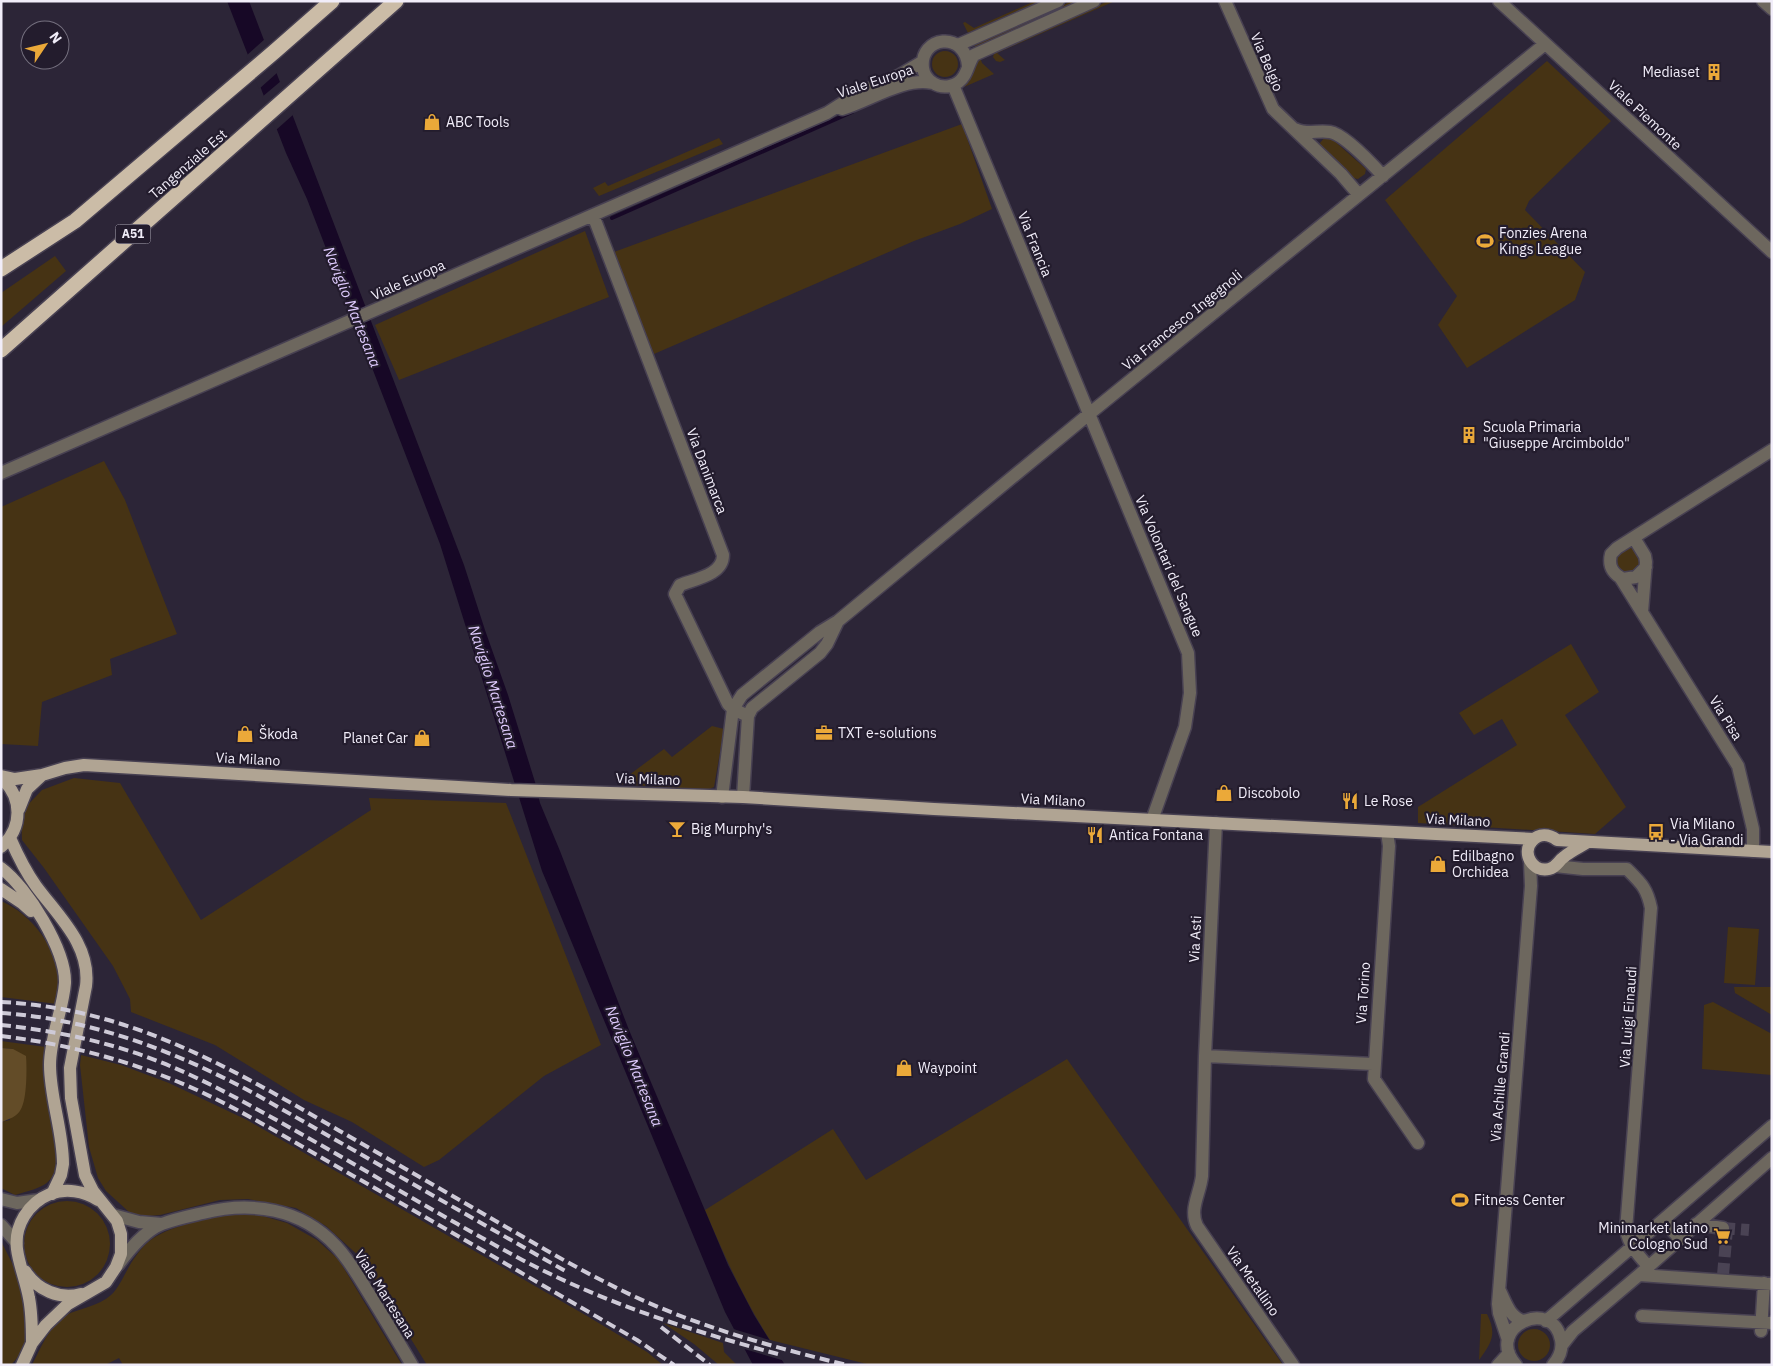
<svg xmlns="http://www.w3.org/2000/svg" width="1773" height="1366" font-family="'IBM Plex Sans',sans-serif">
<rect width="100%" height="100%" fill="#2c2537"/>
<path fill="#463314" d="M1035 1H1040L968 33 963 23 965 22 974 28Z
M1072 1H1080L991 40 976 50 974 44Z
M1108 1H1115L997 53 1005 60 1000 62 996 61 993 57 995 51Z
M932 64a13 13 0 1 1 26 0a13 13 0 1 1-26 0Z
M980 57 982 63 994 74 964 87 972 65Z
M1547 61 1611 121 1529 201 1525 210 1585 272 1575 300 1467 368 1438 325 1457 296 1385 200Z
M962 124 992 209 960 224 914 241 654 354 626 290 614 252Z
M1325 137 1331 138 1366 169 1365 174 1358 179 1353 178 1321 150 1320 143Z
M719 138 723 144 599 196 593 188 605 182 608 186Z
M585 231 609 297 399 380 375 325Z
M55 256 66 271 1 327V293Z
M104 461 125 500 177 634 110 659 112 675 42 702 38 746 1 744V507Z
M1617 560a12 12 0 1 1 24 0a12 12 0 1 1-24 0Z
M1571 644 1599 692 1565 715 1626 807 1595 834 1418 823V807L1517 745 1502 719 1474 735 1459 713Z
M712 726 724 729 714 787 707 790 617 784 664 749 672 757Z
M74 778 120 783 201 920 371 810 369 798 506 803 601 1045 544 1076 439 1160 424 1167 352 1122 304 1100 215 1045 131 1012 130 999 113 966 44 868 22 840 21 812 42 790Z
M1 901C32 914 59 950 60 985 60 991 58 998 57 1004L1 997Z
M1728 927 1759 929 1755 985 1724 983Z
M1734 987H1772V1015L1735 993Z
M1713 1002 1772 1034V1075L1702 1069 1704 1005Z
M1 1041 46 1047 43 1069 56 1148C58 1185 46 1186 15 1195L1 1188V1122L10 1120 13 1049 1 1048Z
M81 1055 121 1065 169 1083 247 1120 587 1316 647 1352 663 1365H427L361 1258 326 1226 296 1208 248 1199 220 1200 160 1215 148 1216 138 1215 129 1212 106 1191 98 1178 89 1147 80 1065Z
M1067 1059 1283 1365H871L770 1340C743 1298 724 1255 705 1210L833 1129 866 1180Z
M24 1244a43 43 0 1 1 86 0a43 43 0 1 1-86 0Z
M243 1214 259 1215 287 1223 317 1240 339 1260 402 1365H123L119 1358 105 1365H32C40 1350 51 1322 66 1315 81 1308 99 1306 111 1295 121 1286 127 1267 136 1256 140 1250 146 1243 152 1239 172 1225 218 1215 243 1214Z
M1 1241 19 1277 29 1330 22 1352 11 1365H1Z
M1481 1314H1487C1497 1334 1492 1342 1479 1360Z
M663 1323 723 1343 724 1352 737 1365H719L694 1344Z
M1518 1345a16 16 0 1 1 32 0a16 16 0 1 1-32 0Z"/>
<path fill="#634c28" d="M1 1048 13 1049 26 1056C27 1068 27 1099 21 1109 18 1116 8 1120 1 1122Z"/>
<path fill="#170826" d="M227 1H249L464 565 485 630 508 695 535 782 540 803 560 851 629 1030 728 1265 754 1315 785 1365H753L725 1312 550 890 542 871 440 544 307 199 286 153Z"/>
<path fill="#2c2537" d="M265 39 278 72 259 89 246 56Z
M281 81 294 114 276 130 262 97Z
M730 1328 773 1341 785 1361 741 1348Z"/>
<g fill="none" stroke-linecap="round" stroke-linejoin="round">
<path stroke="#170826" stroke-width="4" d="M612 218 852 112"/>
<path stroke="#4a4354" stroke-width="12" stroke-dasharray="12 6" stroke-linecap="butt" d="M1723 1228 1749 1230
M1723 1275 1727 1229"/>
<g stroke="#484152" stroke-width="15">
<path id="minor" d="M1225 1 1273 109 1341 174 1359 195
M1499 1 1772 252
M1763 1 1772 9
M958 45 1058 1
M968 66C965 30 919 36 923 68 924 75 928 80 933 83 944 90 958 86 964 76 968 70 969 62 974 55L1094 1
M953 85 1188 653 1190 693 1185 727 1152 820
M842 109C869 101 904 77 932 83
M1295 129C1307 135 1317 130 1330 132 1344 134 1373 165 1383 176
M593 215 723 555C723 575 695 579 680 585L675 594 728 704 733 709 748 716
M1 473 827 113 855 95 900 75 922 62
M1634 538 1645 556 1646 562 1642 612
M1646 567 1636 577 1623 579C1612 573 1608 566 1611 554L1617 548 1772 450
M1620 577 1738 766 1753 829V851
M722 797 733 709 742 695 820 632 838 621 1089 414 1545 44
M743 797 748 716 752 708 820 653 827 644 838 621
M1216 823 1205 1056 1202 1176C1200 1194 1189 1209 1197 1226L1293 1365
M1387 832 1389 846 1374 1079 1418 1143
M1555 866 1583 869H1627C1641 883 1647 888 1651 908L1626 1230C1629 1245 1638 1255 1648 1266
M1205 1056 1373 1064
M1 1199 17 1203 39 1200
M113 1215 139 1222 162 1224
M1663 1220 1680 1239
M1696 1224 1723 1228
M1 1225 17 1243
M118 1265C129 1250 144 1231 162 1224 175 1219 190 1216 203 1213 251 1201 301 1208 336 1246 351 1262 361 1281 373 1300 386 1321 399 1343 412 1365
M1639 1275 1772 1284
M1500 1291C1506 1303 1510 1318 1524 1321
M1642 1316 1772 1323
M1546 1321 1772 1126
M1761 1331 1764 1283
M1508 1340 1499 1313 1498 1304 1531 886 1530 862
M1562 1345 1573 1331 1639 1275 1772 1158
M1498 1365 1509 1353
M1516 1365C1483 1327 1553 1296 1561 1340 1563 1350 1559 1358 1553 1365"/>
</g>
<g stroke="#484152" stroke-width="15">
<path id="major" d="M1 776 15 779 42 775 65 768 84 765 511 790 743 797 934 809 1534 839
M1 778C23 797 23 828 1 847
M19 809 27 789 42 775
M10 838C17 854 25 871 36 886 58 916 91 945 86 986L70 1068 71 1098 85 1175 93 1191 117 1221 121 1234V1254L116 1267 106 1282 68 1304 46 1325 32 1343 22 1365
M1588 842C1580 847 1571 851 1564 857 1558 861 1557 867 1549 869 1533 873 1521 853 1532 841 1539 833 1549 834 1557 840L1772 852
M1 868C27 887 66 950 65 983 63 1010 50 1037 50 1065 50 1098 63 1131 63 1164L61 1175 52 1194
M1 889 22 903 31 911
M25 1271C37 1290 60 1300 81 1294
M32 1343C32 1328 32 1313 29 1298 26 1281 19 1265 17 1249 14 1226 28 1203 50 1194 66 1188 84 1191 98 1200"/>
</g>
<g stroke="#484152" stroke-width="18">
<path id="highway" d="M1 269 75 221 274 52 332 1
M1 350 396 1"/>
</g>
<use href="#minor" stroke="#6d675e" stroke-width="12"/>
<use href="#major" stroke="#b0a493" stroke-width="12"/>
<use href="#highway" stroke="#cbbca7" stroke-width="15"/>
<path stroke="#cecad7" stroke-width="4" stroke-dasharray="10 5" stroke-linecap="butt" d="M1 1002C129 1008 231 1068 338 1130 392 1161 446 1192 499 1223 534 1243 569 1264 605 1282 681 1322 764 1345 847 1365
M1 1013C93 1019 177 1052 257 1095L567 1272
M1 1025C50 1030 100 1040 147 1057 199 1076 248 1104 296 1131 369 1172 441 1216 515 1256 598 1301 688 1330 778 1354
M1 1036C69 1044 135 1062 197 1090 255 1117 310 1152 366 1183 457 1235 547 1288 637 1340L674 1365
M661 1327 710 1365"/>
</g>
<defs>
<g id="building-bare" transform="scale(1.35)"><path d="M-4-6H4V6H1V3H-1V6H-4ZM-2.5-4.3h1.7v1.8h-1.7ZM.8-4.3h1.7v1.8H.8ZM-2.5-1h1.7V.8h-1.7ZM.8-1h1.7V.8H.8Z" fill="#eba939" stroke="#231c2d" stroke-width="2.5" paint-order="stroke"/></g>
<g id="shop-bare" transform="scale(1.35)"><path d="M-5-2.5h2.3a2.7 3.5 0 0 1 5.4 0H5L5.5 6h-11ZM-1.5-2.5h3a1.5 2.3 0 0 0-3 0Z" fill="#eba939" stroke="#231c2d" stroke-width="2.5" paint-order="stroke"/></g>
<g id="stadium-bare" transform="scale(1.35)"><path d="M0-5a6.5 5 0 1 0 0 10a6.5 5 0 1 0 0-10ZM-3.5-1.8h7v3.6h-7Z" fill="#eba939" stroke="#231c2d" stroke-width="2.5" paint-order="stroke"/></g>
<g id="office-bare" transform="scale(1.35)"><path d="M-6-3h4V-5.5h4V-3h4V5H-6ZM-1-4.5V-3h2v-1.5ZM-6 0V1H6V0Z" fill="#eba939" stroke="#231c2d" stroke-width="2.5" paint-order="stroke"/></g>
<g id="restaurant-bare" transform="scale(1.35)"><path d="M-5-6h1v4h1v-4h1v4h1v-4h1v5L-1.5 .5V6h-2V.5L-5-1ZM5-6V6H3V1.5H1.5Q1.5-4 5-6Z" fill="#eba939" stroke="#231c2d" stroke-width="2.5" paint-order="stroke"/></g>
<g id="bar-bare" transform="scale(1.35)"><path d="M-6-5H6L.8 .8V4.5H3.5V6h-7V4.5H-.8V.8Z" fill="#eba939" stroke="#231c2d" stroke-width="2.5" paint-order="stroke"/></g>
<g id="bus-bare" transform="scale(1.35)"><path d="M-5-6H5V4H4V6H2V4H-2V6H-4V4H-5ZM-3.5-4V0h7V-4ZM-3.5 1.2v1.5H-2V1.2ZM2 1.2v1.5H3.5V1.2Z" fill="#eba939" stroke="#231c2d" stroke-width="2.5" paint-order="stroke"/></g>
<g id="supermarket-bare" transform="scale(1.35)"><path d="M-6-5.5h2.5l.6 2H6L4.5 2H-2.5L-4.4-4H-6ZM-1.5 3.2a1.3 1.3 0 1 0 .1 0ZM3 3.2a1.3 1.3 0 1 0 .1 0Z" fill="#eba939" stroke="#231c2d" stroke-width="2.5" paint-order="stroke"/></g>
</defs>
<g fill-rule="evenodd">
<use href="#building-bare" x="1714" y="72"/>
<use href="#shop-bare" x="432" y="122"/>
<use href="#stadium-bare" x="1485" y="241"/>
<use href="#building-bare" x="1469" y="435"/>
<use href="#office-bare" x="824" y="733"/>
<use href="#shop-bare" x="245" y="734"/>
<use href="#shop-bare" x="422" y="738"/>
<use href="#shop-bare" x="1224" y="793"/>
<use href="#restaurant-bare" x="1350" y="801"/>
<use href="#bar-bare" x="677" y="829"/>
<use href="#bus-bare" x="1656" y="832"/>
<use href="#restaurant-bare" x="1095" y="835"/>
<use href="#shop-bare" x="1438" y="864"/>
<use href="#shop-bare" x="904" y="1068"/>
<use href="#stadium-bare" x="1460" y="1200"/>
<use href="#supermarket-bare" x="1722" y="1236"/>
</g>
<g text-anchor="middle" stroke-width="4.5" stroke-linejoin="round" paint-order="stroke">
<rect fill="#231c2d" stroke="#b3aebc" stroke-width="1" x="115.5" y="224.5" width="35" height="19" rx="4"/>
<g font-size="12" font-weight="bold" fill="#f1edf9">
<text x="133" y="238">A51</text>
</g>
<g font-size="14" fill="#f1edf9" stroke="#231c2d">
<text transform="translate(1267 62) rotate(67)" y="5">Via Belgio</text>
<text transform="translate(875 81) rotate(-18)" y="5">Viale Europa</text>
<text transform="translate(1645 115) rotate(43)" y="5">Viale Piemonte</text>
<text transform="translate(188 164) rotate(-41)" y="5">Tangenziale Est</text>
<text transform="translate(1035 244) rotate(68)" y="5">Via Francia</text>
<text transform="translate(408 280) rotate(-24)" y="5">Viale Europa</text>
<text transform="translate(1182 320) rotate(-39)" y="5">Via Francesco Ingegnoli</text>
<text transform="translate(707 471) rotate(69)" y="5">Via Danimarca</text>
<text transform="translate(1169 566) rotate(67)" y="5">Via Volontari del Sangue</text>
<text transform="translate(1726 718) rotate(58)" y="5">Via Pisa</text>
<text transform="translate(248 759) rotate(3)" y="5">Via Milano</text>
<text transform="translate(648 779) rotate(2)" y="5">Via Milano</text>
<text transform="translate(1053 800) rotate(3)" y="5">Via Milano</text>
<text transform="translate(1458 820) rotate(3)" y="5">Via Milano</text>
<text transform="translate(1195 939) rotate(-87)" y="5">Via Asti</text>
<text transform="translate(1363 993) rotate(-86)" y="5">Via Torino</text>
<text transform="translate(1628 1017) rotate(-86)" y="5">Via Luigi Einaudi</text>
<text transform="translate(1500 1087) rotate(-85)" y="5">Via Achille Grandi</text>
<text transform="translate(1253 1281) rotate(55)" y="5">Via Metallino</text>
<text transform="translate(385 1294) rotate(58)" y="5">Viale Martesana</text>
</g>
<g font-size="14" fill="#f1edf9" stroke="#231c2d" text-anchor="start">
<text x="1700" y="77" text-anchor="end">Mediaset</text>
<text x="446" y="127">ABC Tools</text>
<text x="1499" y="238">Fonzies Arena<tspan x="1499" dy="16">Kings League</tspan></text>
<text x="1483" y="432">Scuola Primaria<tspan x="1483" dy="16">"Giuseppe Arcimboldo"</tspan></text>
<text x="838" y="738">TXT e-solutions</text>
<text x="259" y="739">Škoda</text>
<text x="408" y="743" text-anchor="end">Planet Car</text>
<text x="1238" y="798">Discobolo</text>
<text x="1364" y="806">Le Rose</text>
<text x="1670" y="829">Via Milano<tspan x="1670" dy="16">- Via Grandi</tspan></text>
<text x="691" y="834">Big Murphy's</text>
<text x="1109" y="840">Antica Fontana</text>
<text x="1452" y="861">Edilbagno<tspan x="1452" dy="16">Orchidea</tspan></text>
<text x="918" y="1073">Waypoint</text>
<text x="1474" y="1205">Fitness Center</text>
<text x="1708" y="1233" text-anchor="end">Minimarket latino<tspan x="1708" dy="16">Cologno Sud</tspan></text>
</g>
<g font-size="15" font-style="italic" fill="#e0ccff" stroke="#231c2d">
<text transform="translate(352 307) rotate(68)" y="5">Naviglio Martesana</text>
<text transform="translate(493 687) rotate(72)" y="5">Naviglio Martesana</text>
<text transform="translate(634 1066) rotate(68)" y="5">Naviglio Martesana</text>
</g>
</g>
<rect width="1773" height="1366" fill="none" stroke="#f1edf9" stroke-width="5"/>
<g transform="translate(45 45) rotate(55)"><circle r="24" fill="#231c2d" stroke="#75707f"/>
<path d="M0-4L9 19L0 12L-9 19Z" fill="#eba939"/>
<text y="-8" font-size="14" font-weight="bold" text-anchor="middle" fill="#f1edf9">N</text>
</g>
</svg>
